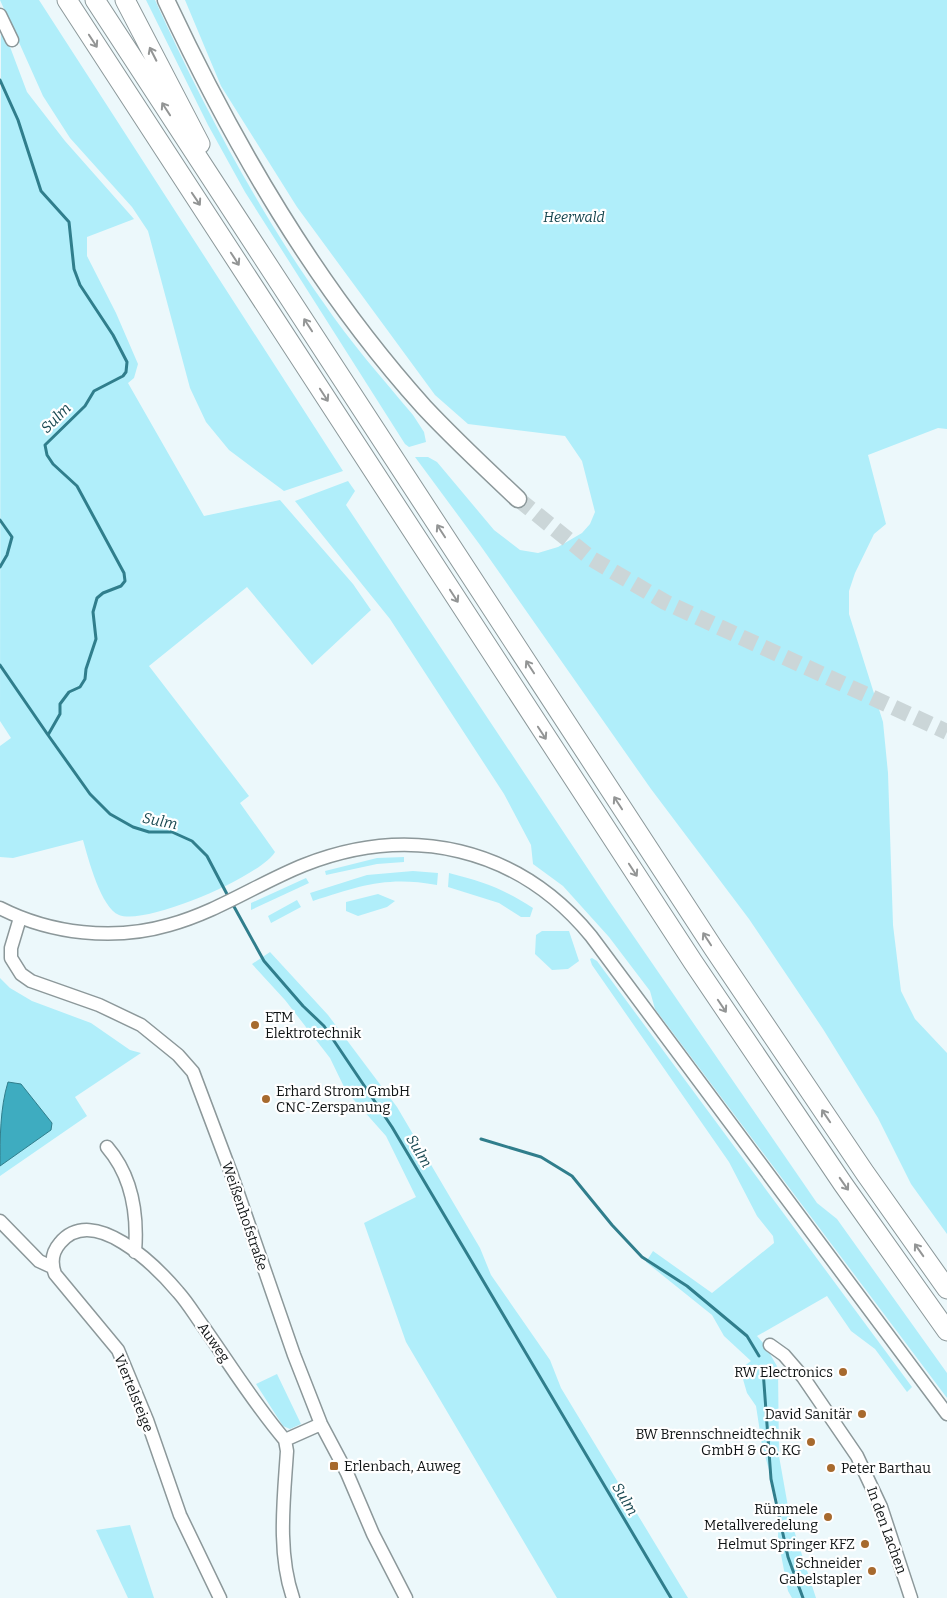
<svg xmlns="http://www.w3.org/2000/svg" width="947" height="1598" font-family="Bitter,serif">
<rect width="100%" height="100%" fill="#ecf8fb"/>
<path fill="#b0eefa" d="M0 0H39L343 471 284 491 229 450 206 422 190 388 148 231 132 207 70 138 43 96Z
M146 0H155C201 102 258 211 323 302 350 342 382 378 413 415L424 432 426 442 409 447 405 444 245 192 208 125Z
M185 0H947V429L938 428 868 455 886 524 874 534 855 573 849 591V614L883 722 888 773 893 925 901 991 915 1019 947 1053V1234L911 1184 878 1118 823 1029 749 919 651 789 480 545 415 457H428L437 462 494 530 520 550 538 553 558 547 582 533 590 524 595 512 582 461 565 436 468 424 435 395 297 207 221 86Z
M1 23 27 92 65 141 134 219 87 237V256L116 313 138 364 134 378 128 383 204 516 280 500 353 584 371 610 312 665 247 587 149 666 249 796 240 803 275 852C261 876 146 926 119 915 101 908 88 858 83 840L13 858 0 857V746L11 738 0 721Z
M348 481 355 491 346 505 608 899 817 1203 837 1219 947 1373V1398L655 1009 650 991 609 937 563 886 533 864 531 845 504 794 390 619 295 501Z
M404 857V862L377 864 326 875 325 871 377 858Z
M413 871 438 873 437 885C386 876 360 886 313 901L310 893 367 875Z
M449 873C484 882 502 888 533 908L530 917H521L499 903 448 887Z
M306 878 309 883 251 910V903Z
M378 894 395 901 387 907 358 916 346 911V902Z
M297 900 301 907 271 923 268 916Z
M542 931H569L579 961 568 969 552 970 535 954 536 935Z
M270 952 328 1015 397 1107 480 1248 491 1275 550 1360 561 1388 688 1598H557L406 1342 364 1223 416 1197 386 1136 346 1091 330 1058 285 1000 252 964Z
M592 958 597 961 912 1387 907 1392 875 1349 851 1331 827 1296 757 1336 765 1345 778 1368 779 1456 790 1518 816 1598H792L788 1591 778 1539 779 1506 762 1445 756 1406 747 1393 740 1369 751 1361 724 1336 712 1315 646 1262 653 1251 712 1293 774 1243 773 1236 757 1216 729 1162 592 965 590 959Z
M0 978 10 988 32 1001 91 1023 130 1050 141 1053 75 1097 87 1116 0 1176Z
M277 1374 301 1424 290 1429 283 1426 256 1384Z
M130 1525 154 1598H128L96 1530Z"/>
<path fill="#3eacc0" stroke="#307e8c" d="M8 1082 21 1084 52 1123 51 1130 0 1166C0 1138 0 1108 8 1082Z"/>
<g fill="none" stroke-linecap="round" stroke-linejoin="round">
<path stroke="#307e8c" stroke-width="3" d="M0 80 18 120 41 191 69 222 74 269 80 285 113 335 127 362 126 372 123 376 94 391 85 406 45 445 47 455 53 464 77 486 124 573 125 581 121 586 103 593 97 598 93 612 96 639 86 669 85 679 80 687 69 692 60 704V714L48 735 90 794 110 814 133 827 149 832H172L192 841 207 856 229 898
M0 520 12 537 7 555 0 567
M0 665 48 735
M232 903 264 961 303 1006 324 1026 392 1127 671 1598
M481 1139 541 1157 572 1176 612 1225 642 1257 687 1286 747 1336 759 1356
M763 1370 771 1479 788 1557 803 1598"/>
<path stroke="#cbd6d8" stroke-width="16" stroke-dasharray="16 8" stroke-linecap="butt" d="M518 499 592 559 665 602 947 732"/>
<g stroke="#8c989a" stroke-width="15">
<path id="minor" d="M0 15 12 40
M0 908C51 934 114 941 169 925 217 912 259 883 304 865 410 823 518 847 591 936L947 1414
M20 918 11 948V958L21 974 31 981 99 1005 141 1025 178 1055 193 1072 231 1173 294 1355 321 1424 347 1473 373 1534 406 1598
M107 1147C132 1176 138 1214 135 1252
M0 1221 39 1261 52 1267
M770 1345 784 1355 803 1377 857 1456 881 1507 911 1598
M285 1440 321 1424
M220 1598 180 1515 147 1420 118 1350 55 1274C51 1263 52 1252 60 1243 93 1203 156 1266 178 1292 188 1303 196 1317 205 1329 231 1366 255 1405 285 1440L287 1451C284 1498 277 1552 293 1598"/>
</g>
<g stroke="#8c989a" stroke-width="19">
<path id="major" d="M166 0C234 145 316 287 424 407 454 439 486 469 518 499"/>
</g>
<g stroke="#8c989a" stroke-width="21">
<path id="highway" d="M67 0 693 962 843 1184 947 1331
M95 0 714 949 865 1173 947 1289
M125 0 200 144"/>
</g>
<use href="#minor" stroke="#fff" stroke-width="12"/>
<use href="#major" stroke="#fff" stroke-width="16"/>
<use href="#highway" stroke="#fff" stroke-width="19"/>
</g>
<defs><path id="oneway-shaft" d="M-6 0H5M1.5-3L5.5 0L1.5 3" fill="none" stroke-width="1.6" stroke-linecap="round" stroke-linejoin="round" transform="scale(1.25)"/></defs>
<g stroke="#939595">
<use href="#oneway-shaft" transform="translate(93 41) rotate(57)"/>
<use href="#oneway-shaft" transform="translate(153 54) rotate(-117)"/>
<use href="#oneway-shaft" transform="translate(166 109) rotate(-123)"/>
<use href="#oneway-shaft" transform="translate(196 199) rotate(56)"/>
<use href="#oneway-shaft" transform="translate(235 259) rotate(57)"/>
<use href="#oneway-shaft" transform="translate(308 325) rotate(-123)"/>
<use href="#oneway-shaft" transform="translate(324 395) rotate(57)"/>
<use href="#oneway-shaft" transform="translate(441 531) rotate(-123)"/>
<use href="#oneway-shaft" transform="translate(454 596) rotate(57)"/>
<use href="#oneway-shaft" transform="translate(530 667) rotate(-123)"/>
<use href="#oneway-shaft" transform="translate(542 733) rotate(57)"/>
<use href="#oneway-shaft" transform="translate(618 803) rotate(-123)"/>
<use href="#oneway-shaft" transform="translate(633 870) rotate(57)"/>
<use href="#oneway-shaft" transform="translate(707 939) rotate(-123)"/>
<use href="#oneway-shaft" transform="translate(722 1006) rotate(56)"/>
<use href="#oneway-shaft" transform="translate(826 1116) rotate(-124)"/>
<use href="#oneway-shaft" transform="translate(844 1184) rotate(55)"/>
<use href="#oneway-shaft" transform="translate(919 1250) rotate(-125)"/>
</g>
<g fill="#a76a2e" stroke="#fff" stroke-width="2">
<circle cx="255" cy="1025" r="5"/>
<circle cx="266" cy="1099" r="5"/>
<circle cx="843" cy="1372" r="5"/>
<circle cx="862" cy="1414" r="5"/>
<circle cx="811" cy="1442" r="5"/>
<rect x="329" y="1461" width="10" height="10" rx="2.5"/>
<circle cx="831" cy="1468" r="5"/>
<circle cx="828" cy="1517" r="5"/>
<circle cx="865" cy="1544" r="5"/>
<circle cx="872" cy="1571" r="5"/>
</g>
<g text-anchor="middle" stroke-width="4.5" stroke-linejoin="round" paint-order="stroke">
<g font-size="14" font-style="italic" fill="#15454e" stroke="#fff">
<text x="574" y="222">Heerwald</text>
</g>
<g font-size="14" fill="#0f1314" stroke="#fff" text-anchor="end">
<text x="265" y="1022" text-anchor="start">ETM<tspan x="265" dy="16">Elektrotechnik</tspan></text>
<text x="276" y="1096" text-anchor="start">Erhard Strom GmbH<tspan x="276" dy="16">CNC-Zerspanung</tspan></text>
<text x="833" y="1377">RW Electronics</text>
<text x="852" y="1419">David Sanitär</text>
<text x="801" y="1439">BW Brennschneidtechnik<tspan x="801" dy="16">GmbH &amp; Co. KG</tspan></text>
<text x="344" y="1471" text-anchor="start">Erlenbach, Auweg</text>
<text x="841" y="1473" text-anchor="start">Peter Barthau</text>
<text x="818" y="1514">Rümmele<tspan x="818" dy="16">Metallveredelung</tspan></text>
<text x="855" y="1549">Helmut Springer KFZ</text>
<text x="862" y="1568">Schneider<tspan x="862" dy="16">Gabelstapler</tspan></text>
</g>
<g font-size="14" fill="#0f1314" stroke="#fff">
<text transform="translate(245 1216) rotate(71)" y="5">Weißenhofstraße</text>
<text transform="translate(214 1342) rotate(55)" y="5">Auweg</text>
<text transform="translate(134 1393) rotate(68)" y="5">Viertelsteige</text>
<text transform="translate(887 1530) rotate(70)" y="5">In den Lachen</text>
</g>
<g font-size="15" font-style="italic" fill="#184851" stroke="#fff">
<text transform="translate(56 418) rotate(-45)" y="5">Sulm</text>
<text transform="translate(160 821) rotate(11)" y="5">Sulm</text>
<text transform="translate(419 1151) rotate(59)" y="5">Sulm</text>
<text transform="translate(625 1499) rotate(59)" y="5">Sulm</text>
</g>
</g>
</svg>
